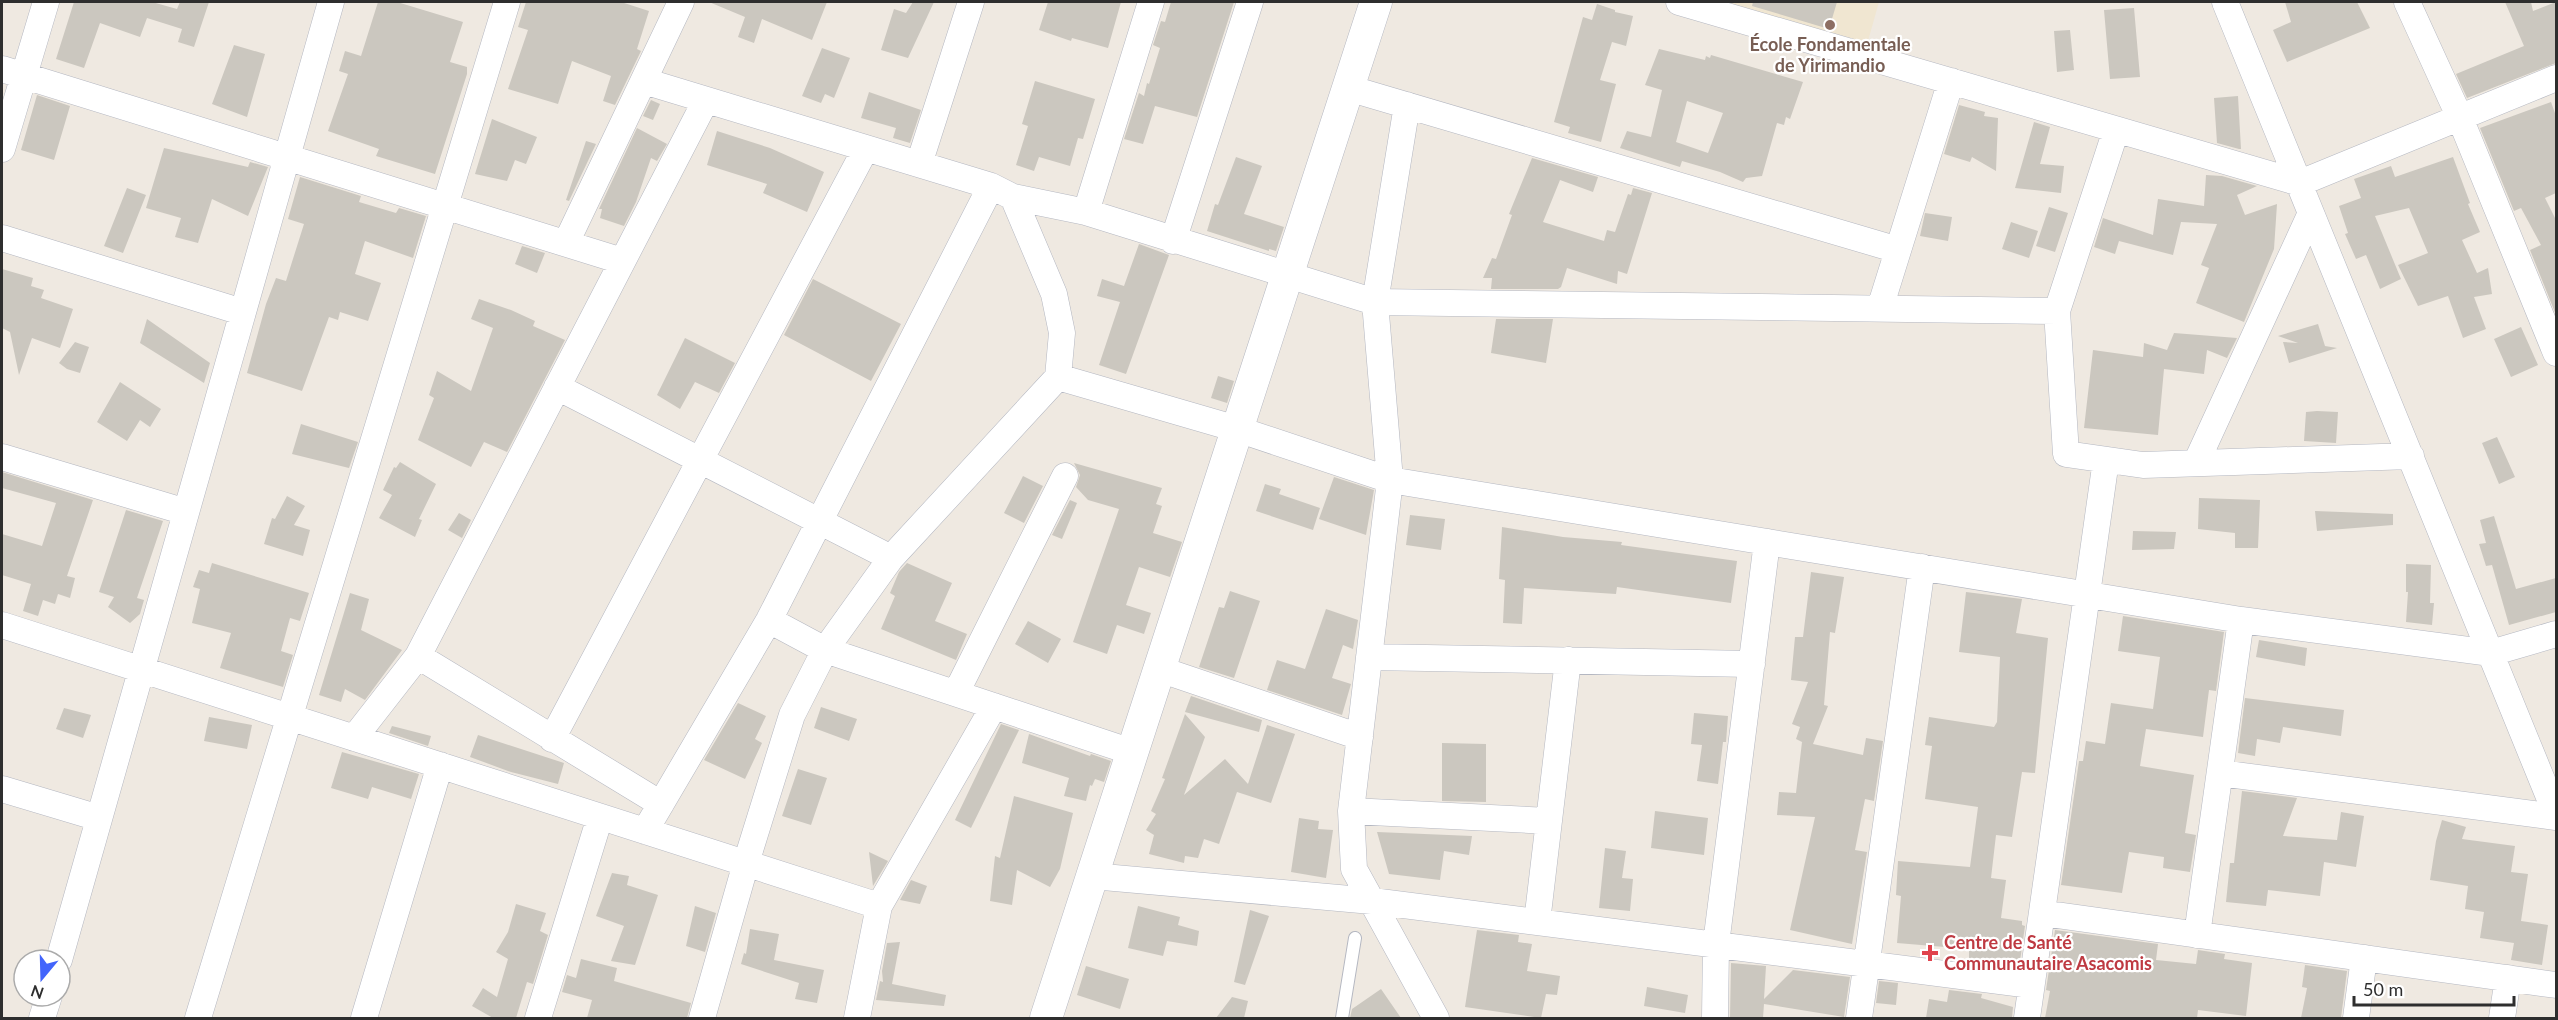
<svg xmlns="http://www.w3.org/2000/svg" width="2558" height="1020" font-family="Lato,sans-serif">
<rect width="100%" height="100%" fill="#efe9e1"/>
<path fill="#f0e6d1" d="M1710 2H1879L1866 48Z"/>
<path fill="#cbc7bf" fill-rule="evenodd" d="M74 2H152L177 9 180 2H209L194 47 178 42 182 29 147 18 140 37 100 23 84 68 56 59Z
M378 2H397L463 22 450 62 467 67V74L435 174 376 156 379 149 328 131 348 74 339 71 345 51 361 56Z
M526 2H621L649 11 637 49 641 51 615 105 603 101 611 76 572 61 558 104 508 89 528 30 518 27Z
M709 2H827L812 40 762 19 754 43 738 37 745 17Z
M913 2H934L908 58 881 50 894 9 906 13Z
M1048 2H1121L1108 48 1072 38 1071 41 1039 30Z
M1171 2H1234L1197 117 1155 106 1143 144 1124 139 1139 93 1144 96 1147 83 1149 84 1160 48 1153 45 1161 21 1165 22Z
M1753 2H1837L1829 29 1752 6Z
M2285 2H2357L2370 28 2287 62 2273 30 2291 22Z
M2505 2H2531L2533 11 2556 2V63L2467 98 2456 74 2524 46Z
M1597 4 1615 10V12L1633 16 1626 46 1612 42 1600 80 1616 84 1601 142 1568 133 1570 127 1554 122 1583 17 1592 20Z
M2134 8 2140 77 2110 79 2104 10Z
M2070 30 2074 70 2057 72 2054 31Z
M234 45 265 54 247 117 212 104Z
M822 48 850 58 834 98 825 94 821 103 802 96Z
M1659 49 1705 60 1706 56 1710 58 1711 55 1803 82 1790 119 1786 117 1784 125 1777 123 1762 176 1746 178 1743 182 1720 172 1682 161 1680 167 1620 148 1627 131 1651 137 1662 90 1645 85ZM1687 101 1723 113 1708 153 1676 142Z
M1035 81 1095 99 1083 139 1078 138 1070 166 1039 157 1034 171 1016 165 1028 126 1022 124Z
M869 92 921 110 910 143 893 138 896 128 861 118Z
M37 95 70 106 54 160 21 150Z
M2238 96 2241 149H2239L2217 143 2214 98Z
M651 100 660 104 653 120 643 116Z
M2551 102 2556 116V193L2545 198 2556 220V315L2530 250 2541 245 2521 208 2514 211 2480 128Z
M1959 105 1985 112 1984 116 1998 118 1996 171 1972 157 1970 162 1944 154Z
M492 119 537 137 526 164 515 160 507 181 475 174Z
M2034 122 2050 127 2040 164 2064 166 2061 193 2015 188Z
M637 128 667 144 657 161 651 158 636 202 624 226 600 218 602 209H599Z
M717 131 770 148 824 172 807 212 763 193 767 184 707 165Z
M586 141 596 144 569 201 566 200Z
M164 148 248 167 250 162 268 167 248 216 212 199 198 243 175 237 181 218 146 208Z
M1236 157 1262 166 1244 214 1284 227 1276 251 1269 249V251L1207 231 1215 204 1218 205Z
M2453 157 2470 203 2468 204 2480 232 2462 240 2477 273 2488 268 2492 294 2474 297 2486 329 2463 338 2448 296 2418 306 2398 265 2428 253 2409 208 2375 216 2401 279 2380 289 2366 255 2356 259 2345 234 2348 233 2339 206 2361 198 2354 179 2391 166 2395 177Z
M1532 158 1598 177 1593 192 1560 180 1543 222 1604 241 1607 230 1615 232 1628 194 1631 195 1633 188 1652 193 1627 274 1618 271 1617 284 1567 268 1561 287 1558 289H1491L1492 278H1483L1492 258 1496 259 1512 215 1509 214Z
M2206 175 2222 176 2257 186 2237 195 2245 215 2277 204 2274 249 2244 322 2196 303 2209 268 2201 265 2217 224 2181 222 2173 255 2119 241 2115 254 2094 247 2103 218 2153 235 2158 199 2204 206Z
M300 177 361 196 359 202 396 213 399 208 426 216 413 258 365 241 355 274 381 283 368 321 340 312 338 320 329 317 302 391 247 373 266 304 276 278 286 281 304 224 288 219Z
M127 188 146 195 123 253 104 246Z
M2049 207 2068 213 2055 252 2036 246Z
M1925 213 1952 217 1948 241 1920 236Z
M2011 222 2038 231 2029 258 2002 249Z
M1139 244 1169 255 1126 374 1099 365 1120 302 1097 296 1102 279 1124 286Z
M522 246 545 253 537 273 515 264Z
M2 269 33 278 31 286 44 290 41 298 73 309 60 348 32 338 19 375 10 332 2 328Z
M813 279 901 324 871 381 784 335Z
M479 299 511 310 535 321 533 326 565 340 507 452 484 442 471 467 418 440 434 398 429 395 437 371 471 391 493 328 471 319Z
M147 319 210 363 204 383 140 343Z
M1496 319H1553L1546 363 1491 353Z
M2318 324 2325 346 2337 348 2289 363 2283 342 2298 343 2278 336Z
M2521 327 2538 365 2511 377 2494 339Z
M2174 333 2237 338 2227 358 2207 350 2204 374 2164 369 2158 435 2084 428 2093 350 2143 357 2144 343 2167 350Z
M685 338 735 363 719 393 695 382 680 409 657 395Z
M75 342 89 347 80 373 67 369 59 363Z
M1218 376 1234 381 1227 403 1211 398Z
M120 382 161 409 150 427 140 420 127 441 97 422Z
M2317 411 2338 412 2336 443 2304 441 2306 412Z
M301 424 358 442 349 468 292 454Z
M2497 437 2515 477 2499 484 2482 443Z
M400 462 436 484 419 519 422 520 415 537 379 518 392 495 383 490 394 467 396 468Z
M1074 463 1162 488 1156 504 1162 506 1153 533 1182 542 1170 577 1139 567 1126 605 1151 613 1144 634 1117 625 1107 654 1073 642 1119 509 1088 500 1076 487 1080 475Z
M2 472 93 500 67 576 75 578 70 598 58 594 55 604 43 600 38 616 23 611 31 584 2 575V534L42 546 56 503 2 488Z
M1023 476 1043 486 1024 523 1004 513Z
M1334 477 1374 490 1366 535 1319 519Z
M1265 484 1281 489 1279 494 1320 508 1313 530 1256 511Z
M287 496 305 506 294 525 310 530 303 556 264 544 272 518 275 519Z
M2199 498 2260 500 2258 548H2235V533L2198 529Z
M1070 500 1077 503 1062 539 1052 535Z
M126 510 163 521 137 598 144 600 140 614 130 623 108 607 114 597 99 592Z
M2315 511 2393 514V525L2317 531Z
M459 513 471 520 462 538 448 530Z
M1410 515 1445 519 1441 550 1406 545Z
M2494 516 2516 589 2556 578V612L2509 625 2492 565 2486 566 2479 544 2486 543 2480 520Z
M1502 527 1563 537 1622 542 1621 545 1737 561 1731 603 1617 587 1616 594 1524 588 1522 624 1503 623 1505 580 1499 579Z
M2133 531 2176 532 2174 549 2132 550Z
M212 563 309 593 300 621 290 618 281 651 293 655 283 687 220 668 231 633 192 623 200 589 193 587 199 570 209 573Z
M907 563 952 583 935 621 967 634 956 660 881 629 895 596 890 593 899 572Z
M2406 564 2431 565 2430 603H2434L2432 625 2406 622 2408 592H2406Z
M1811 572 1844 577 1835 633 1830 632 1824 705 1828 706 1813 744 1863 755 1866 738 1883 741 1874 801 1865 799 1855 850 1867 852 1852 944 1790 930 1815 817 1777 815 1779 792 1796 793 1802 742 1804 743 1796 739 1800 727 1792 724 1808 682 1791 680 1795 637H1803Z
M1230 591 1260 601 1234 678 1199 667 1219 607 1224 608Z
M1966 592 2022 599 2016 633 2048 638 2035 773 2022 772 2012 837 1996 835 1991 878 2006 880 2001 918 2022 921V925L2025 926 2019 968 1969 962V949L1897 943 1901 896 1896 895 1898 861 1970 867 1978 807 1925 799 1932 746 1925 745 1929 717 1994 727 1997 722 2000 657 1959 652Z
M350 593 369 599 361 630 402 650 365 700 345 689 341 702 319 695Z
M1326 609 1358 620 1353 649 1343 645 1332 678 1351 684 1342 715 1267 690 1277 660 1305 669Z
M2123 616 2224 632 2216 691 2209 690 2203 737 2146 729 2140 766 2194 775 2185 833 2196 835 2190 872 2163 868 2164 857 2129 852 2122 893 2061 885 2079 761H2083L2086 741 2105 744 2111 703 2153 709 2160 657 2118 651Z
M1028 621 1061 639 1048 663 1015 644Z
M2259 640 2307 648 2305 666 2256 657Z
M1191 696 1262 720 1259 732 1185 712Z
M2245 698 2344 710 2341 736 2283 727 2280 743 2257 739 2255 756 2238 753Z
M738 703 766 716 755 739 762 743 745 779 704 760Z
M821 707 857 719 849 741 814 728Z
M64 708 91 715 83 738 56 729Z
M1694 713 1728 716 1726 742H1723L1718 784 1697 781 1702 745 1691 744Z
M1185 714 1205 737 1184 795 1225 759 1248 784 1267 725 1295 734 1271 803 1237 792 1219 844 1204 839 1198 858 1185 856 1184 863 1149 854 1154 835 1146 830 1156 814 1151 811 1165 779 1162 778Z
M209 717 252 725 247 749 204 741Z
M1001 724 1019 730 971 828 955 820Z
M392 726 431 736 428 746 389 733Z
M1029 734 1090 756 1091 754 1111 761 1104 782 1095 779 1092 786 1090 785 1086 801 1064 796 1069 778 1022 763Z
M478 735 564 763 558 784 511 772 470 757Z
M1442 743 1486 744V802L1442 801Z
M342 752 419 774 411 799 372 787 368 799 331 788Z
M798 769 827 778 811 825 782 816Z
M2242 791 2297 798 2283 836 2337 840 2341 812 2364 816 2356 867 2324 862 2320 896 2268 890 2266 906 2226 902 2230 863H2234Z
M1014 796 1073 813 1060 869 1050 887 1017 870 1012 905 990 901 995 856 1000 858Z
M1655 811 1708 818 1704 855 1651 848Z
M1299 818 1319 821 1318 829 1333 830 1326 878 1291 872Z
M2442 820 2466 827 2462 839 2515 846 2511 872 2528 874 2521 921 2548 925 2542 965 2511 960 2514 943 2480 938 2484 912 2465 909 2468 886 2430 880 2436 841Z
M1377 832 1472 836 1469 855 1444 851 1440 880 1389 874Z
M1605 848 1626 851 1622 878 1633 879 1630 911 1599 908Z
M869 852 888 861 873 886Z
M612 873 629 876 627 885 658 895 635 965 611 961 624 926 596 916Z
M911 880 927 886 920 904 900 900Z
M516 904 546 913 540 931 548 935 533 984 527 982 516 1018H493L472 1006 483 988 497 997 508 959 496 952 508 932Z
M695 906 716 913 705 952 686 946Z
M1138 906 1180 917 1178 925 1199 931 1197 946 1167 941 1163 956 1128 948Z
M1250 910 1269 916 1245 985 1234 982Z
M750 929 779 934 774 960 824 970 817 1003 795 999 799 983 741 964 744 953 746 954Z
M1477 930 1519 935 1518 942 1532 944 1527 971 1560 976 1557 995 1546 994 1541 1018 1465 1007Z
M2055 930 2158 944 2156 960 2196 964 2198 950 2225 954 2224 959 2252 963 2246 1016 2198 1010 2197 1018H2045L2050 991 2046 990Z
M900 942 892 984 946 995 944 1006 876 1000 880 981 883 982 882 971 887 943Z
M581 959 617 968 614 981 691 1003 687 1018H587L592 1000 562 992 567 975 576 978Z
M1731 963 1766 966 1764 999 1793 970 1850 977 1844 1017 1764 1004 1763 1018H1730Z
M2305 965 2347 971 2341 1018H2301L2307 988 2302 987Z
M1086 966 1129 979 1120 1009 1077 995Z
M1879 981 1898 983 1896 1005 1876 1003Z
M1647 987 1688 995 1685 1013 1644 1006Z
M1381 989 1401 1018H1350L1352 1009Z
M1949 990 1982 994 1981 998 2013 1007 2012 1018H1926L1929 999 1947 1002Z
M1232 997 1248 1001 1244 1018H1216Z"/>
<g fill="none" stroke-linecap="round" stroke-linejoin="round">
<g stroke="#b4b7c1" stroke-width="14">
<path id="service" d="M1342 1018 1355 938"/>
</g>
<g stroke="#b4b7c1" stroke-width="27">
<path id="minor" d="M1679 2 2300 183 2556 78
M2225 2 2556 814
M2407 2 2460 118 2556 353
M2 69 622 261
M644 81 991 186 1013 197 1086 212 1375 302 2057 311
M1348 88 1898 250
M1407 105 1375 302 1390 480 1351 811 1354 869 1436 1018
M2116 130 2057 311 2066 454 2143 465 2411 456
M2 149 46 2
M919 164 971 2
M1086 212 1151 2
M2 238 242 312
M1173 241 1250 2
M566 243 681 2
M1880 308 1951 81
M1058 377 1237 429 1390 480 2241 620 2491 653 2556 634
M557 387 891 558
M2 457 186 512
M2196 463 2311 213
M769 620 825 650 1132 752
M2 625 879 906
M418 656 661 804
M1369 657 1752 664
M1159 669 1360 737
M956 693 1065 476
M354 738 418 656 706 100
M552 739 866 148
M2220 773 2556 817
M2 789 99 818
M1351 811 1549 821
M645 831 769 620 991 186
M1092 876 1372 901 2031 985
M2042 913 2556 985
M1537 922 1568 660
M2197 935 2241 620
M59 960 331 2
M42 1018 49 996
M198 1018 507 2
M364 1018 440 765
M538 1018 600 817
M702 1018 746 863 792 715 825 650 891 558 1058 377 1062 333 1054 294 1013 197
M857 1018 879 906 994 706
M1715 1018 1716 944 1767 542
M1859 1018 1922 567
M2027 1018 2106 460
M2356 1018 2364 958
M2502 1018 2508 978"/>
</g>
<g stroke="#b4b7c1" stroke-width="33">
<path id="tertiary" d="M1046 1018 1376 2"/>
</g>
<use href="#service" stroke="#fff" stroke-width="12"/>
<use href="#minor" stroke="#fff" stroke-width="26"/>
<use href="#tertiary" stroke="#fff" stroke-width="32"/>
</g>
<circle fill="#8d6e63" stroke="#fff" stroke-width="2" cx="1830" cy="25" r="6"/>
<path fill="#e0444e" stroke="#fff" stroke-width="2" d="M1927 944h6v6h6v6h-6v6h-6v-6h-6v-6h6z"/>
<g text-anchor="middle" stroke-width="4.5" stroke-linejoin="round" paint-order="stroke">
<g font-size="18" font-weight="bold" fill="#785e54" stroke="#fff">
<text x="1830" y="51">École Fondamentale<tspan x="1830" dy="21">de Yirimandio</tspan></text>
</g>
<g font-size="18" font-weight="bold" fill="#be3a42" stroke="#fff" text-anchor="start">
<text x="1944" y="949">Centre de Santé<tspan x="1944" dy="21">Communautaire Asacomis</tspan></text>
</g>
</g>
<rect width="2558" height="1020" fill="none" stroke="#2e2e2e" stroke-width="6"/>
<g transform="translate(42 978) rotate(199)"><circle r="28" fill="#ffffff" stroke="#ababab" stroke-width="1.5"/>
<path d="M0-4.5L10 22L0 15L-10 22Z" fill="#4264fb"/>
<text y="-9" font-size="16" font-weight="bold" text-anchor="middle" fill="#2e2e2e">N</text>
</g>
<path d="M2354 996v9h160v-9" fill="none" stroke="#2e2e2e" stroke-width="3"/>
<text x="2363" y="996" font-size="18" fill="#2e2e2e" stroke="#ffffff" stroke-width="4.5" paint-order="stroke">50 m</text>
</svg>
